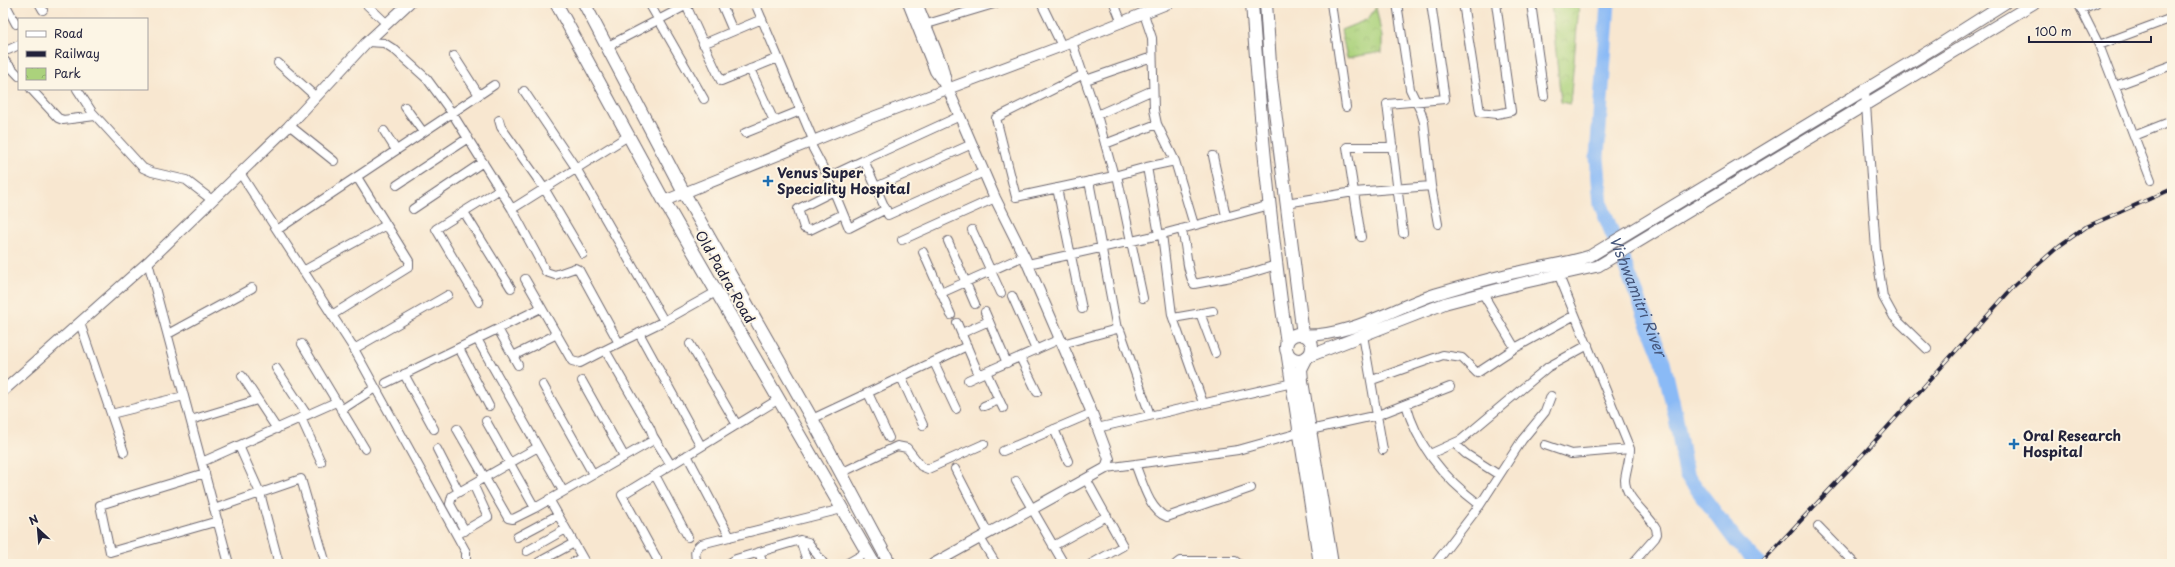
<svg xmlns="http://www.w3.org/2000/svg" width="2175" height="567" font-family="'Playpen Sans',sans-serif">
<defs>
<pattern id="park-crowns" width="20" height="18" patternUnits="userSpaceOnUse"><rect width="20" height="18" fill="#abd27c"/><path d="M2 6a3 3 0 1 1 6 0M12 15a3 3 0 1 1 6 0" fill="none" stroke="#93b46c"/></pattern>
</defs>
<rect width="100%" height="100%" fill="#fcf5e5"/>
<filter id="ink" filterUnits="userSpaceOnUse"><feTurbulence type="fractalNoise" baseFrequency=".025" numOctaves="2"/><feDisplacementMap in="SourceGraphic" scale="8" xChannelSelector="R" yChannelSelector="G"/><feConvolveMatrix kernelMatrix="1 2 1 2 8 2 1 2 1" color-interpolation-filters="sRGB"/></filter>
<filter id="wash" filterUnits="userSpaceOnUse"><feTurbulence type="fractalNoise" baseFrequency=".012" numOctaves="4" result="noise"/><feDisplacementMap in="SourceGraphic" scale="16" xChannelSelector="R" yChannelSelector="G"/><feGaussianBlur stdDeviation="0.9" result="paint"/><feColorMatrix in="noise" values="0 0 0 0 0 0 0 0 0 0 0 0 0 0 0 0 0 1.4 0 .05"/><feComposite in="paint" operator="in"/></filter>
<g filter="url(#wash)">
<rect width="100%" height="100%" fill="#f8e7d0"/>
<path fill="url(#park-crowns)" stroke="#667a5c" d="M1551 3 1579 6 1570 104 1561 102Z
M1376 7 1382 37V52L1347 58 1341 30 1368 19Z"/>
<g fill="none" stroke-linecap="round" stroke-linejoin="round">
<path stroke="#8abaf6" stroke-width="15" id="s1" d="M1608 3 1597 157 1601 205 1663 361 1676 418 1686 474 1736 541 1759 564"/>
</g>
</g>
<g filter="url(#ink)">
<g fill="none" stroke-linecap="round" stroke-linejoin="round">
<g stroke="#6d676f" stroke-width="10">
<path id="minor" d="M5 3 16 24
M39 3 43 10
M365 3 387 24
M649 3 704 99
M685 3 721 81 778 58
M721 3 733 31
M755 3 814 142
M1041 3 1062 46
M1114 3 1122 23
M1331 3 1346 107
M1397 3 1410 89 1421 112 1424 122 1431 186 1438 224
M1463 3 1480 112 1497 114 1511 111 1496 3
M1531 3 1544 96
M2078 3 2099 45 2151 180
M2081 9 2096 3
M1144 14 1152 38 1154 110 1157 124 1175 161 1194 225
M927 24 997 3
M368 42 384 43 395 50 427 79 452 113 512 209 628 136
M1072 42 1097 115 1114 176 1147 167 1159 235
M703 44 762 19
M2099 45 2172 18
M608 46 691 3
M3 50H8L19 45
M454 56 479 95
M3 59 19 76
M278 63 316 97
M750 69 774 121
M1084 74 996 118 1016 197 1114 176
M1086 80 1152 57
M2115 86 2172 65
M31 89 58 118 63 120 95 116
M77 89 92 112 143 168 152 172 186 180 212 200
M1865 90 1876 250 1883 297 1894 317 1927 349
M524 91 576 168 664 321
M405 107 423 132
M1097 115 1153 90
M960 116 864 160 888 215 984 172
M499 120 501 127 544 188 583 254
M289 125 334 161
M384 131 396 150
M745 133 800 111
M2134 136 2172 121
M810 143 828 177 849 228 886 209
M1105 144 1157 124
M1213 156 1226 216
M1147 167 1175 161
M240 173 354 349 466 552V564
M1117 175 1143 298
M828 177 864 160
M1089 181 1117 329
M397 185 468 138
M876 187 972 144
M1057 188 1082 309
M834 191 798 209 804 228 810 230 843 214
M1286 203 1354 192 1431 186
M413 209 483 162
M512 209 546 272 555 275 575 268 579 270 619 343 664 321 716 292
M464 212 511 288
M1181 229C1188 247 1185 268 1194 284L1247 274 1276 265
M277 230 494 85
M972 230 1001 293
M1403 233 1387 104 1445 99 1431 3
M1162 234 1172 315 1203 403
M1361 237 1347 147H1393
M902 240 995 198
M948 241 975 304
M923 252 951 315
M148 262 229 564
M1028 264 1159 235 1270 205
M303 271 386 225
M1557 271 1630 449C1630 460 1626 470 1625 480 1625 499 1648 513 1656 528L1657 534 1655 538 1632 564
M525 279 572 361 580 363 605 350
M941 293 1024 256
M1483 294 1515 348
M1012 296 1036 350
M479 302 436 229 500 189
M985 312 1007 363
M1200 313 1215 353
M332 315 409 267V261L357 177
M1173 318 1213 311
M80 323 124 452
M957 323 979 375 1060 339
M498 329 518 365
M639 333 701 446
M962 333 989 321
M168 334 252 288
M1363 335 1383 450
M477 339 563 491
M302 344 365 449
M690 344 737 425
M1062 344 1117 329 1120 330 1150 415
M459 348 489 406
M354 349 448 295
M513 356 557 334
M1020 357 1037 392
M934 362 956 409
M276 368 307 415
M986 372 1003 408
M404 374 434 429
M242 376 277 429
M901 377 923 425
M968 380 979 375
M1372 380 1443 355 1462 358 1477 373 1515 348 1575 315
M582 381 624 456
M386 383 541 308
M543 385 593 474
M868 393 889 438
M1406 404C1417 446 1445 479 1480 505
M984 406 999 400
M341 410 375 388
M111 414 184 396
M301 418 321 462
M812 419 967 346
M191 420 257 400
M486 421 535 508
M1097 428 1297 382
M457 429 508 518 513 519 535 508 652 441 653 436 650 428 605 350 619 343
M1054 429 1068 461
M1310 430 1378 415 1450 387
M653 436 671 465
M1455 444 1466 454 1499 475
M1545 445 1571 454 1630 449
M239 446 260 493 279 564
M437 449 459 492
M1003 451 1092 413
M1430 454 1461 440 1548 367 1588 345
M687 455 730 537
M202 462 336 402
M1135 464C1142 480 1149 511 1167 517L1251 488
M1106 468 1238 450 1299 433
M955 469 988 533
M205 473 100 505 110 552 218 521
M841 473 897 446 907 448 921 466 928 469 984 444
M655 475 688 537
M1086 479 1123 546 1091 564
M1016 481 1064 564
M549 499 586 564
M214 509 301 479 326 564
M1818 526 1855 564
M465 531 450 504 452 496 538 447
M460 533 488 517 473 484
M517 537 558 515
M980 538 996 564
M800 540 808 564
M1053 546 1107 516
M527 551 566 529
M759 552 763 564
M657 559 622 495 779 399
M539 562 574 543
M571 564 582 557
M697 564C695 555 693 550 701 544L842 509
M728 564 736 559 800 540 808 542 824 564
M846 564 867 552
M1176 564 1180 561H1235L1239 564
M1435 564 1480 505 1522 440 1545 412 1551 396"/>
</g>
<g stroke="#6d676f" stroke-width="12">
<path id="tertiary" d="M908 3 935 71 945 85
M917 3 942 65 948 89 995 198 1025 258 1092 413 1109 459 1106 468 933 564
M664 201 865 120 1062 46 1169 3
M3 391 148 262 288 127 365 44 409 3"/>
</g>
<g stroke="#6d676f" stroke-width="13">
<path id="secondary" d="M1303 335C1349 337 1393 308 1436 294 1463 286 1491 278 1518 272 1542 266 1566 264 1590 256L1934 48 2005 3
M1307 357 1446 303 1522 283 1598 266 2034 3"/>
</g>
<g stroke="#6d676f" stroke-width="14">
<path id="primary" d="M556 3 664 201 874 564
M584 3 684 193 812 419 890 564
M1252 3C1260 116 1270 230 1287 343
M1266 3 1271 79 1303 335
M1286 347a13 13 0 1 1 26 0a13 13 0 1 1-26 0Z
M1287 351 1320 564
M1307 357 1301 369 1302 381 1332 564"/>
</g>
<use href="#minor" stroke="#fff" stroke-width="8"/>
<use href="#tertiary" stroke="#fff" stroke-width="10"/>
<use href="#secondary" stroke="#fff" stroke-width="11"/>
<use href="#primary" stroke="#fff" stroke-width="12"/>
<g stroke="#22223b" stroke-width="4">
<path id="rail" d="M1760 564 1866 451 2015 285 2059 246 2086 227 2172 189"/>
</g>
<use href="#rail" stroke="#fcf5e5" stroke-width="2.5" stroke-dasharray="8" stroke-linecap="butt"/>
</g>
</g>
<g fill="#1f6fb2" stroke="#fcf5e5" stroke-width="1.5">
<path d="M766 175h4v4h4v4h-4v4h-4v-4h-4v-4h4z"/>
<path d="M2012 438h4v4h4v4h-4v4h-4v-4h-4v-4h4z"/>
</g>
<g text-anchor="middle" stroke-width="4" stroke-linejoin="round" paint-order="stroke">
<g font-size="14" font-weight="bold" fill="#22223b" stroke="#fcf5e5" text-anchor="start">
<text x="777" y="178">Venus Super<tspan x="777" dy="16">Speciality Hospital</tspan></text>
<text x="2023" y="441">Oral Research<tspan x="2023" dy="16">Hospital</tspan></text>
</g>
<g font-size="14" fill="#22223b" stroke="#fcf5e5">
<text transform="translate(725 277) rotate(60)" y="5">Old Padra Road</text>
</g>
<g font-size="15" font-style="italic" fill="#46577c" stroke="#fcf5e5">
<text dy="5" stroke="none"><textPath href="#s1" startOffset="301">Vishwamitri River</textPath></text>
</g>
</g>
<rect width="2175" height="567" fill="none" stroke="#fcf5e5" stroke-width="16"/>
<rect x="18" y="18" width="130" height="72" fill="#fcf5e5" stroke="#a5a1a1"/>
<rect x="26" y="31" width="20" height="6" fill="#ffffff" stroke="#a5a1a1"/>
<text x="54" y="38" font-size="12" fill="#22223b">Road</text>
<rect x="26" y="51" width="20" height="6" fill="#22223b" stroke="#a5a1a1"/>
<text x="54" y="58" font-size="12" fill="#22223b">Railway</text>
<rect x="26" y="68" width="20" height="12" fill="url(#park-crowns)" stroke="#a5a1a1"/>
<text x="54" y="78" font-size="12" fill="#22223b">Park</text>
<g transform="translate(38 529) rotate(334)" stroke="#fcf5e5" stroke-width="3" paint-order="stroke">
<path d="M0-3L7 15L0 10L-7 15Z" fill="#22223b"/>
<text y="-6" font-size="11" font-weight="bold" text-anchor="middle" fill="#22223b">N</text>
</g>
<path d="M2029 36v6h122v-6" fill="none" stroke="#22223b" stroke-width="2"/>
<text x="2035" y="36" font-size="12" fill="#22223b" stroke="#fcf5e5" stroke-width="3" paint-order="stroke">100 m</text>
</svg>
